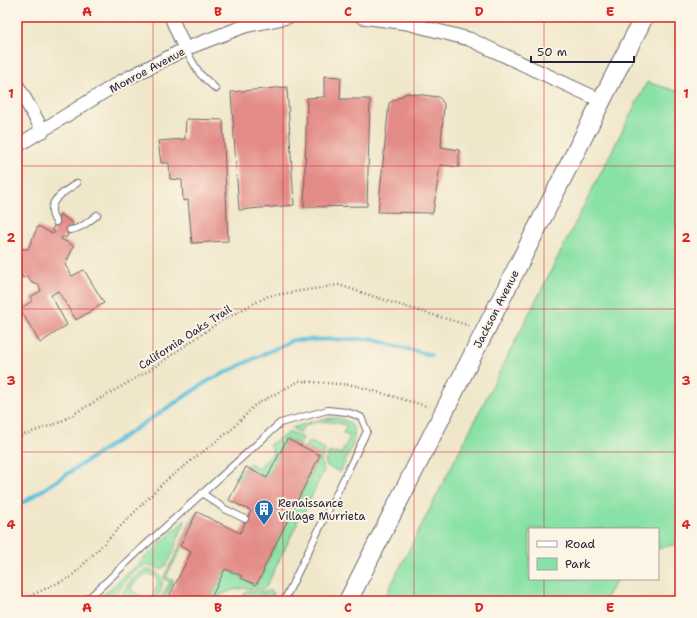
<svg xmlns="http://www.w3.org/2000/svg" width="697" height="618" font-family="'Shantell Sans',sans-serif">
<rect width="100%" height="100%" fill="#fcf5e5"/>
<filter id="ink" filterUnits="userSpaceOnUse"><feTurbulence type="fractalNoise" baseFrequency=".025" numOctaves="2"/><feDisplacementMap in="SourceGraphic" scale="8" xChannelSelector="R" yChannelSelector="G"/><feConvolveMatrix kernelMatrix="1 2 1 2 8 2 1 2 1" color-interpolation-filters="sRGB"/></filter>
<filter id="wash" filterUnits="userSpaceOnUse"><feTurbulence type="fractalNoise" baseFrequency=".012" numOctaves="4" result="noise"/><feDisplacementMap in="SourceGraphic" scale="16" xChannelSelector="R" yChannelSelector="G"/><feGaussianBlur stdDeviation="0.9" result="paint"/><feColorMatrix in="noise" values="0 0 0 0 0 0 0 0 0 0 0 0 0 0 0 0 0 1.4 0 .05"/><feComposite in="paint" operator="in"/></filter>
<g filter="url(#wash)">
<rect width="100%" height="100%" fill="#f0e7ca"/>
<path fill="#88e1a6" stroke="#558270" d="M647 82 680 92V543L658 549V529H530V579H617L604 601H383Z
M331 418C358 418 358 435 348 455 345 461 343 468 339 472L327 466 325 461 329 452 335 454 337 452 341 454 350 437 343 433 347 426C337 421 315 420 306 425 303 427 302 430 300 433L293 429 292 428 310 422Z
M290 432 303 438 300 445 287 439 267 478 246 467 239 481 235 479 234 477 250 463 256 467 260 466 273 454 272 449 269 445Z
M309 441 325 449 321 461 324 470 303 515 297 519V524L266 587 262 590C248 587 225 587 216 601H211L212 599 211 598 225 569 242 576 241 578 256 585 264 571 263 570 320 455 305 447Z
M197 512 180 546 182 547 166 577 174 581 164 601H162L163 594 170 582 164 579V577L182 542 190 522Z
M185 520C185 526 181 530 179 535 176 544 170 566 161 569 156 568 151 565 145 566 130 570 119 587 115 601H96L124 577Z
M145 570C154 569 164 575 162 585 161 591 158 595 158 601H147L152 599 158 583 156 577 149 574 138 579 131 587 132 591 146 599 145 601 138 600 137 601H120C124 587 132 577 145 570Z
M269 590 274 593 269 600 264 601 243 596C249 585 260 597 269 590Z"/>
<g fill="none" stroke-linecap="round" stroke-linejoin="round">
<path stroke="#5ec0dc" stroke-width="4" d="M17 505 26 501 208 381 293 340 370 339 431 355"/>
</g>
<g id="blocks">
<path fill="#e38b87" d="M324 76 341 77 340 99H370L367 206 304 207 307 98 324 97Z
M287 87 294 205 239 210 231 92Z
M407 93 439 97 444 104 441 147 459 150V167L440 165 433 213 378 212 389 103Z
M186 119 223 120 228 241 192 243 188 200 183 201 182 180 170 179 169 163H161L158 141 185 139Z
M60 214 73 223 66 238 63 236 61 239 74 246 65 265 72 276 84 270 104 303 76 320 58 291 51 295 67 325 40 343 20 309 32 301 30 297 41 291 39 285 32 283 27 276 22 278V275L19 276V294L17 295V244H19V249H28L38 226 53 234 55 232 52 230Z
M287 439 320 455 263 570 264 571 256 585 241 578 242 576 225 569 211 598 212 599 211 601H167L191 552 180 546 197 512 240 533 251 511 229 500 246 467 267 478Z"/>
</g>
</g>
<g filter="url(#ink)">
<use href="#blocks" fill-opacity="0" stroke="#6a676d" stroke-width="1"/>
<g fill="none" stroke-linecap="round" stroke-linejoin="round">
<g stroke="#6a676d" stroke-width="8">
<path id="lane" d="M185 49 200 74 216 89
M56 222C43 202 63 193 77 183
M70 230C81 229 89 221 97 215
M202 493 225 509 245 519
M83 601 91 596 141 549 280 423 328 410 347 412 361 417 367 431 284 601"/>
</g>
<g stroke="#6a676d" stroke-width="15">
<path id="street" d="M171 17 185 49
M362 17 407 23 469 39 602 101
M17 85 43 131
M17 146 120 82 185 49 245 26 288 17"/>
</g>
<g stroke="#6a676d" stroke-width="20">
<path id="secondary" d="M348 601 644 17"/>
</g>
<path stroke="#6a676d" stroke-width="2.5" stroke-dasharray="1 3" stroke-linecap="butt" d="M17 437 58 423 150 370 219 322 268 296 339 285 406 307 471 326
M19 601 71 577 164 482 232 429 255 405 299 381 353 385 430 407"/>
<use href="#lane" stroke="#fff" stroke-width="6"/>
<use href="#street" stroke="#fff" stroke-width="13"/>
<use href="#secondary" stroke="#fff" stroke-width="18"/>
</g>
</g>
<path fill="none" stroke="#d62828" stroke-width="1" stroke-opacity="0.55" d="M153 17V601M283 17V601M414 17V601M544 17V529M17 166H680M17 309H680M17 452H680M544 579V601"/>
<defs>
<g id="building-pin" transform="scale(1)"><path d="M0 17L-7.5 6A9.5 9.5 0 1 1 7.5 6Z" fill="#1f6fb2" stroke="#fcf5e5"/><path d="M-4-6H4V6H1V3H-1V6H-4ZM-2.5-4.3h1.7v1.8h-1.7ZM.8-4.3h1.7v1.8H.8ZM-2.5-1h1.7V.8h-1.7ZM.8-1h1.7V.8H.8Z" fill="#fff"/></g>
</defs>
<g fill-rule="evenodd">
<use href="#building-pin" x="264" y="509"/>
</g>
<g text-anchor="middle" stroke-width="4" stroke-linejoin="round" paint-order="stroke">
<g font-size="11" fill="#22223b" stroke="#fcf5e5">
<text transform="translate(147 70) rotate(-28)" y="4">Monroe Avenue</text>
<text transform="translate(496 309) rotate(-63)" y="4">Jackson Avenue</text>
<text transform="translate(185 337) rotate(-33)" y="4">California Oaks Trail</text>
</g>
<g font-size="11" fill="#22223b" stroke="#fcf5e5" text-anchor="start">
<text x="278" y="507">Renaissance<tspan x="278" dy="13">Village Murrieta</tspan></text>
</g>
</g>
<rect width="697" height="618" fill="none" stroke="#fcf5e5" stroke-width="44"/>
<rect x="529" y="528" width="130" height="52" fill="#fcf5e5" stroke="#a5a1a1"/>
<rect x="537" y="541" width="20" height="6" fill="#ffffff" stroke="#a5a1a1"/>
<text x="565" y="548" font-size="12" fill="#22223b">Road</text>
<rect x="537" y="558" width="20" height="12" fill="#88e1a6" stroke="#a5a1a1"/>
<text x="565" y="568" font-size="12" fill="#22223b">Park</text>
<path d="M531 56v6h103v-6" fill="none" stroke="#22223b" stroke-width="2"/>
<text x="537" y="56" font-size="12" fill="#22223b" stroke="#fcf5e5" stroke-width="3" paint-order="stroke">50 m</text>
<rect x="22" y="22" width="653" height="574" fill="none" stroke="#d62828" stroke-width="1.5"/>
<g font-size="13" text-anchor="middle" font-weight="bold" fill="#d62828">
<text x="87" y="16">A</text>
<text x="218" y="16">B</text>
<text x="348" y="16">C</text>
<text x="479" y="16">D</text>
<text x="610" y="16">E</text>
<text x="11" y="98">1</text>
<text x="686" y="98">1</text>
<text x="11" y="242">2</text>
<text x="686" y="242">2</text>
<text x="11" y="385">3</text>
<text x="686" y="385">3</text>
<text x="11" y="529">4</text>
<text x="686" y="529">4</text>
<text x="87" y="612">A</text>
<text x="218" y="612">B</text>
<text x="348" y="612">C</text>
<text x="479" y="612">D</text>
<text x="610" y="612">E</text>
</g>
</svg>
